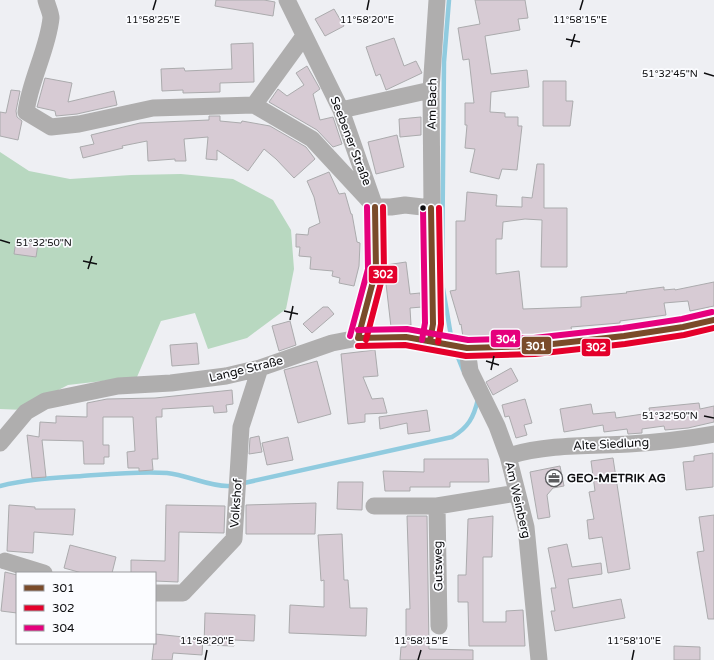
<svg xmlns="http://www.w3.org/2000/svg" width="714" height="660" font-family="'Varela Round',sans-serif">
<rect width="100%" height="100%" fill="#eeeff3"/>
<path fill="#b8d8c0" d="M0 152 29 171 70 179 131 175 181 174 233 179 273 200 291 230 294 269 286 309 247 338 208 349 195 313 161 321 137 377 68 385 43 398 25 410 0 409Z"/>
<g fill="none" stroke-linecap="round" stroke-linejoin="round">
<path stroke="#90cbdf" stroke-width="4.5" d="M449 0 444 62 442 283 452 342
M455 350 463 370
M244 483 452 437C468 428 474 417 478 399
M0 486C27 479 54 478 82 476 110 474 139 471 167 473 187 475 211 487 229 486"/>
</g>
<path fill="#d7cbd4" stroke="#ababad" d="M216 0H264L275 2 273 16 215 6Z
M475 0H525L528 18 518 19 520 30 485 36 491 74 527 70 529 87 491 92 490 112 505 113V117H518V126H522L517 170 502 169 499 179 470 172 475 149 465 148 467 125H465V103H474L469 59 463 60 458 28 480 24Z
M334 9 344 26 325 36 315 19Z
M394 38 404 66 416 61 422 73 386 90 380 74 376 76 366 47Z
M253 43 254 82 220 83V92L183 93V90L162 91 161 69 184 68 185 71 232 69 231 44Z
M307 66 320 89 313 94 320 120 333 117 342 144 333 147 317 130 269 102 278 89 287 96 304 85 296 73Z
M45 78 72 83 68 102 114 91 117 105 77 114 56 116 55 111 37 107Z
M543 81H566V101H573L570 126H543Z
M11 90 20 91 16 111 17 117 22 121 18 140 0 136V112L6 113Z
M209 116H220V121L241 123 242 121 270 126 306 147 315 159 294 178 276 159 264 149 248 171 217 150V160L206 159 208 137 184 139 186 161H175V159L148 161 147 141 122 146 123 148 83 158 80 147 94 144 91 135 140 123 209 120Z
M421 117V135L400 137 399 119Z
M397 135 404 167 376 174 368 142Z
M537 164H544V208H567V267H541L542 220 525 219 503 222 502 239H496V274L519 271 523 309 581 307V297L627 293 626 292 664 287V290L675 289V290L714 282V306L690 311 688 301 664 303 666 315 620 321V323L571 327 572 332 534 336 463 337 461 324 460 325 450 291 456 290V221H465L467 192 497 195 496 206 522 207V197L532 198Z
M329 172 339 194 345 193 351 214H352L357 242 360 243 359 266 354 286 339 283 340 278 332 276 333 271 310 269 311 257 299 256 300 247H296V234L308 235 309 228 320 223 314 197 307 181Z
M16 241 38 244 36 257 14 254Z
M406 262 410 294 420 293 422 307 410 308 411 325 391 327 385 275 386 265Z
M323 307H328L334 314 312 333 303 324Z
M290 321 296 345 279 351 272 326Z
M197 343 199 364 172 366 170 345Z
M375 350 378 376 363 377 372 399 383 398 387 413 365 414V422L348 424 341 354Z
M317 361 331 414 298 423 284 370Z
M511 368 518 381 493 395 486 382Z
M232 390 233 404 226 405 227 412 214 413 213 406 162 409V417H156L158 459H152L153 470 139 471V468H128L127 452 135 451 133 417H103V445H109V457H104V464H84L83 441 42 440 46 477 32 478 27 435 39 437 40 422 56 423V416L87 417V403L107 399 155 398Z
M525 399 532 423 524 425 527 435 516 438 509 416 505 417 502 405Z
M699 403 700 409 714 406V422L688 428 665 430 664 426 642 429V433L628 434 627 429 604 432 603 425 564 432 560 409 591 404 593 414 615 412 616 418 650 413 649 408Z
M427 410 430 431 408 434 407 423 380 429 379 417Z
M259 436 262 452 249 454 250 438Z
M288 437 293 460 267 465 262 443Z
M713 453V487L686 490 683 462 694 461V456Z
M613 458 630 569 608 573 602 537 589 539 587 520 594 519 589 492 595 491 591 461Z
M424 459H488L489 482H450V487H410V491H385L383 471 424 472Z
M560 466 564 486 553 488 547 495 550 517 538 519 530 472Z
M338 482H363L362 510 337 509Z
M316 503 315 534H246V505Z
M9 505 35 507V509H75L73 535 34 532 33 553 7 551Z
M166 505 225 506 224 533 179 532 178 582 155 581V573H131V560L165 561Z
M714 515V619H708L697 552 704 551 699 517Z
M407 516H427L429 649 473 650V660H400L401 647H406V609H410Z
M493 516 492 557H483V622H506V611L523 610 525 646H469L468 602H458V575H466L468 519Z
M342 534 344 580H348L350 608H367L366 636 289 633 290 605 324 607V580L321 581 318 535Z
M567 544 572 567 601 563 602 574 568 579 573 608 621 599 625 618 555 631 551 611H555L551 588H556L548 548Z
M70 545 116 557 112 573H82L64 568Z
M5 572 17 575V613L1 611Z
M205 613 255 615 254 641 234 640V646L204 645Z
M155 634 203 639 202 655 173 653 172 660H152Z
M674 646 700 647V660H674Z"/>
<g fill="none" stroke-linecap="round" stroke-linejoin="round">
<path stroke="#afaeae" stroke-width="17" d="M46 0C47 5 51 13 51 18 48 49 30 80 26 112L51 127 79 124 153 108 254 105 312 139 375 207
M287 0 341 110 375 207 376 270 358 338
M254 105 304 36
M341 110 431 90
M375 207H391L405 205 431 208
M430 341 433 324 431 90 437 0
M467 348 470 371 497 426 508 456 526 527 539 660
M0 443 26 412 45 401 118 386 171 383 226 376 260 368 332 343 358 338 406 337 467 348 535 346 624 336 683 327 714 320
M508 456C548 444 588 446 629 444 658 442 686 439 714 434
M374 506H437
M5 561 44 573
M155 593H183L234 539 241 427 260 368
M439 626 437 506 517 493"/>
<g stroke="#fbfcff" stroke-width="9">
<path id="bus-1" d="M358 338 406 337 467 348 535 346 624 336 683 327 714 320
M358 338 376 270 375 207
M430 341 433 324 431 208"/>
</g>
<g stroke="#fbfcff" stroke-width="9">
<path id="bus-2" d="M366 340 384 271 383 207
M438 342 441 324 439 208
M358 346 405 345 466 356 535 354 625 344 684 335 714 328"/>
</g>
<g stroke="#fbfcff" stroke-width="9">
<path id="bus-3" d="M358 330 407 329 468 340 534 338 623 328 682 319 712 312
M350 336 368 269 367 207
M422 340 425 323 423 208"/>
</g>
<use href="#bus-1" stroke="#7a4b2a" stroke-width="6"/>
<use href="#bus-2" stroke="#e4002b" stroke-width="6"/>
<use href="#bus-3" stroke="#e5007d" stroke-width="6"/>
</g>
<path fill="none" stroke="#0d0d0f" stroke-width="1.5" d="M153 10 156 0M367 10 369 0M580 10 583 0M566 39 580 42M571 47 575 34M704 73 714 76M0 240 10 243M83 261 97 264M88 269 92 256M284 311 298 314M290 320 293 306M486 361 499 365M491 370 494 356M704 416 714 418M205 660 207 650M418 660 421 650M632 660 634 650"/>
<defs>
<g id="office-ring" transform="scale(0.9)"><circle r="9.5" fill="#fbfcff" stroke="#5c5c5f" stroke-width="1.5"/><path d="M-6-3h4V-5.5h4V-3h4V5H-6ZM-1-4.5V-3h2v-1.5ZM-6 0V1H6V0Z" fill="#5c5c5f"/></g>
</defs>
<g fill-rule="evenodd">
<use href="#office-ring" x="554" y="478"/>
</g>
<circle fill="#0d0d0f" stroke="#fbfcff" stroke-width="1.5" cx="423" cy="208" r="3.5"/>
<g text-anchor="middle" stroke-width="3.5" stroke-linejoin="round" paint-order="stroke">
<g font-size="12" fill="#0d0d0f" stroke="#fbfcff">
<text transform="translate(432 104) rotate(-89)" y="4">Am Bach</text>
<text transform="translate(351 141) rotate(69)" y="4">Seebener Straße</text>
<text transform="translate(246 369) rotate(-14)" y="4">Lange Straße</text>
<text transform="translate(611 444) rotate(-3)" y="4">Alte Siedlung</text>
<text transform="translate(518 500) rotate(77)" y="4">Am Weinberg</text>
<text transform="translate(236 503) rotate(-86)" y="4">Volkshof</text>
<text transform="translate(438 566) rotate(-91)" y="4">Gutsweg</text>
</g>
<g font-size="12" font-weight="bold" fill="#0d0d0f" stroke="#fbfcff" text-anchor="start">
<text x="567" y="482">GEO-METRIK AG</text>
</g>
</g>
<g font-size="10" text-anchor="middle" fill="#0d0d0f" stroke="#fbfcff" stroke-width="3.5" stroke-linejoin="round" paint-order="stroke">
<text x="153" y="23">11°58'25"E</text>
<text x="367" y="23">11°58'20"E</text>
<text x="580" y="23">11°58'15"E</text>
<text x="670" y="77">51°32'45"N</text>
<text x="44" y="246">51°32'50"N</text>
<text x="670" y="419">51°32'50"N</text>
<text x="207" y="644">11°58'20"E</text>
<text x="421" y="644">11°58'15"E</text>
<text x="634" y="644">11°58'10"E</text>
</g>
<g stroke="#fbfcff" stroke-width="1.5">
<rect x="368" y="265" width="30" height="19" rx="4" fill="#e4002b"/>
<rect x="490" y="329" width="31" height="19" rx="4" fill="#e5007d"/>
<rect x="521" y="336" width="31" height="19" rx="4" fill="#7a4b2a"/>
<rect x="581" y="338" width="30" height="19" rx="4" fill="#e4002b"/>
</g>
<g font-size="11" text-anchor="middle" font-weight="bold" fill="#fff">
<text x="383" y="278">302</text>
<text x="506" y="343">304</text>
<text x="536" y="350">301</text>
<text x="596" y="351">302</text>
</g>
<rect x="16" y="572" width="140" height="72" fill="#fbfcff" stroke="#9c9c9f"/>
<rect x="24" y="585" width="20" height="6" fill="#7a4b2a" stroke="#9c9c9f"/>
<text x="52" y="592" font-size="12" fill="#0d0d0f">301</text>
<rect x="24" y="605" width="20" height="6" fill="#e4002b" stroke="#9c9c9f"/>
<text x="52" y="612" font-size="12" fill="#0d0d0f">302</text>
<rect x="24" y="625" width="20" height="6" fill="#e5007d" stroke="#9c9c9f"/>
<text x="52" y="632" font-size="12" fill="#0d0d0f">304</text>
</svg>
